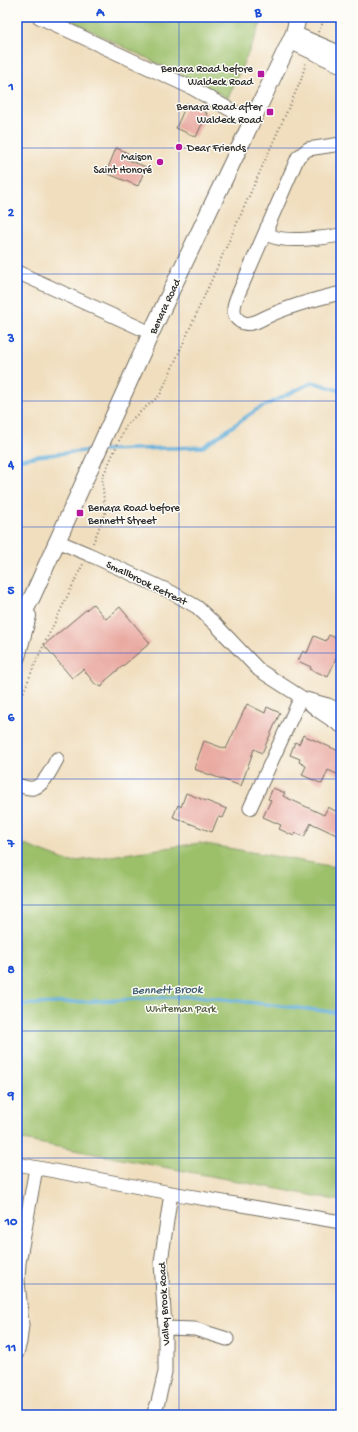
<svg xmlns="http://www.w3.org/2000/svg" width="358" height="1432" font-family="'Gochi Hand',sans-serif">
<rect width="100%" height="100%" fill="#fdfcf7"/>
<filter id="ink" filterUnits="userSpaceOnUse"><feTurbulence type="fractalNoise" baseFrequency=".025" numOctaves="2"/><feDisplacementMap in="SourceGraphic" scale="8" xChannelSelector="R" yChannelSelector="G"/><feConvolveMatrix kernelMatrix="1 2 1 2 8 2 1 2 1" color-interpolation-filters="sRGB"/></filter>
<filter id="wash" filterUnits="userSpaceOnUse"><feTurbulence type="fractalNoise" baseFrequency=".012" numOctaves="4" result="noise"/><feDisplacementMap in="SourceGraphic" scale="16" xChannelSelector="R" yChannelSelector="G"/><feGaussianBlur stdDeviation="0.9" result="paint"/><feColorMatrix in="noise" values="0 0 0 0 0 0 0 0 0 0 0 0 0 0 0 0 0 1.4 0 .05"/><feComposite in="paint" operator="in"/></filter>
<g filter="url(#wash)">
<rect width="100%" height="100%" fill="#f0debe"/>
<path fill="#9cc06a" stroke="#64764a" d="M63 17H264L228 98Z
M17 842 70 862 200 843 330 866 341 867V1201L17 1139Z"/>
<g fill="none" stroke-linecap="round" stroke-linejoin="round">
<path stroke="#60aeda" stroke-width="3.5" d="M103 450 203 447 256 410 313 382 341 391
M17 460 38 456 93 450
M17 1005 197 996 341 1013"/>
</g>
<g id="blocks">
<path fill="#e9aaa2" d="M187 103 207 113 196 137 176 128Z
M116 148 128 153 126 159 146 167 138 186 106 173Z
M93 604 106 619 120 607 150 643 105 681 102 687 95 684 83 669 72 678 44 645Z
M329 635 341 640V646L328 677 310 669 311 667 298 661 303 651 307 653 314 636 326 641Z
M247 704 265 713 267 707 280 713 262 753 254 749 241 786 194 769 204 741 226 749Z
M303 735 341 752V776L328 770 322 784 302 775 306 766 299 762 300 759 290 755 295 742 299 744Z
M273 788 285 793 283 796 324 815 328 807 341 814V837L311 823 304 837 296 833 294 836 279 829 281 825 263 817 271 800 268 799Z
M186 793 227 809 223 818 218 817 212 832 173 817 178 805 181 807Z"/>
</g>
</g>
<g filter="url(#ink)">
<use href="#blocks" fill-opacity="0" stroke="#706a5e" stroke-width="1"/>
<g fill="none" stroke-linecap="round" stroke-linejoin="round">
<g stroke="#706a5e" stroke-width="15">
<path id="minor" d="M39 17 192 88 252 122
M294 33 341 53
M290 42 341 66
M341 144 308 149 298 157 237 297C233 306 231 319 244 323 251 325 258 321 264 318 289 306 315 299 341 293
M267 227 271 236C286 243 325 238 341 235
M17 272 151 333
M57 541 88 554 171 592 197 607 216 625 259 670 301 697 320 712 341 726
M306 699 328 705 341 711
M17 785C22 786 27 789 33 788 44 786 52 768 57 759
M250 808 301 697
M17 1164 171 1193 341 1222
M165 1328 195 1329 227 1339
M17 1353 20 1342 22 1325 18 1280 19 1263 36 1168
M153 1415 158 1402 165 1372V1328L161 1262 171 1193"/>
</g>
<g stroke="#706a5e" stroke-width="18">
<path id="major" d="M17 626 33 595 151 333 294 33 298 17
M17 657 28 616"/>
</g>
<path stroke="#706a5e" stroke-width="2" stroke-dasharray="1 3" stroke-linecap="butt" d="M318 32 326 17
M93 543 105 513 102 478 126 426 132 419 160 395 301 80 306 62
M17 702 21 698 37 659 83 564"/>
<use href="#minor" stroke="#fff" stroke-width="13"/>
<use href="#major" stroke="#fff" stroke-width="16"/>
</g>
</g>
<path fill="none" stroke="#1d4ed8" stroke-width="1" stroke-opacity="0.55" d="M179 17V1415M17 148H341M17 274H341M17 401H341M17 527H341M17 653H341M17 779H341M17 905H341M17 1031H341M17 1158H341M17 1284H341"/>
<g fill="#b5179e" stroke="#fdfcf7" stroke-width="1.5">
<rect x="257" y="70" width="8" height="8" rx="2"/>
<rect x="266" y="108" width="8" height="8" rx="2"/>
<circle cx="179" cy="147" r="4"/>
<circle cx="160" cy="162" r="4"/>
<rect x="76" y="509" width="8" height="8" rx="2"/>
</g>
<g text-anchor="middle" stroke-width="3" stroke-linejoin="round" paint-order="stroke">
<g font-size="11" fill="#2b2b2b" stroke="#fdfcf7" text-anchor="end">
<text x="253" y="72">Benara Road before<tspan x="253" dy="13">Waldeck Road</tspan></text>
<text x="262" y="110">Benara Road after<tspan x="262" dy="13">Waldeck Road</tspan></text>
<text x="187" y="151" text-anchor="start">Dear Friends</text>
<text x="152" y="160">Maison<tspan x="152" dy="13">Saint Honoré</tspan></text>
<text x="88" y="511" text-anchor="start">Benara Road before<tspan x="88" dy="13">Bennett Street</tspan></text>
</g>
<g font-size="11" fill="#2b2b2b" stroke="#fdfcf7">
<text transform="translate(164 306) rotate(-65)" y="4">Benara Road</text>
<text transform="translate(147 582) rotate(26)" y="4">Smallbrook Retreat</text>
<text transform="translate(163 1304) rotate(-93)" y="4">Valley Brook Road</text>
</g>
<g font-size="11" fill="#535f41" stroke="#fdfcf7">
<text x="181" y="1012">Whiteman Park</text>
</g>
<g font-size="12" font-style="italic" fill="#405f71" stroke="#fdfcf7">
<text transform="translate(167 989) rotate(-1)" y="4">Bennett Brook</text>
</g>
</g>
<rect width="358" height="1432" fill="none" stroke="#fdfcf7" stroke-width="44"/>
<rect x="22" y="22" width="314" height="1388" fill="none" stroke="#1d4ed8" stroke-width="1.5"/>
<g font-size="13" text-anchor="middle" font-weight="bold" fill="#1d4ed8">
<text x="100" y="16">A</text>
<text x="258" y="16">B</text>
<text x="11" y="90">1</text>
<text x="11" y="216">2</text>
<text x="11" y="342">3</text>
<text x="11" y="468">4</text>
<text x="11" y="594">5</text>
<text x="11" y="721">6</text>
<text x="11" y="847">7</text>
<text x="11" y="973">8</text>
<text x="11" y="1099">9</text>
<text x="11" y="1225">10</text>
<text x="11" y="1351">11</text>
</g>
</svg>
